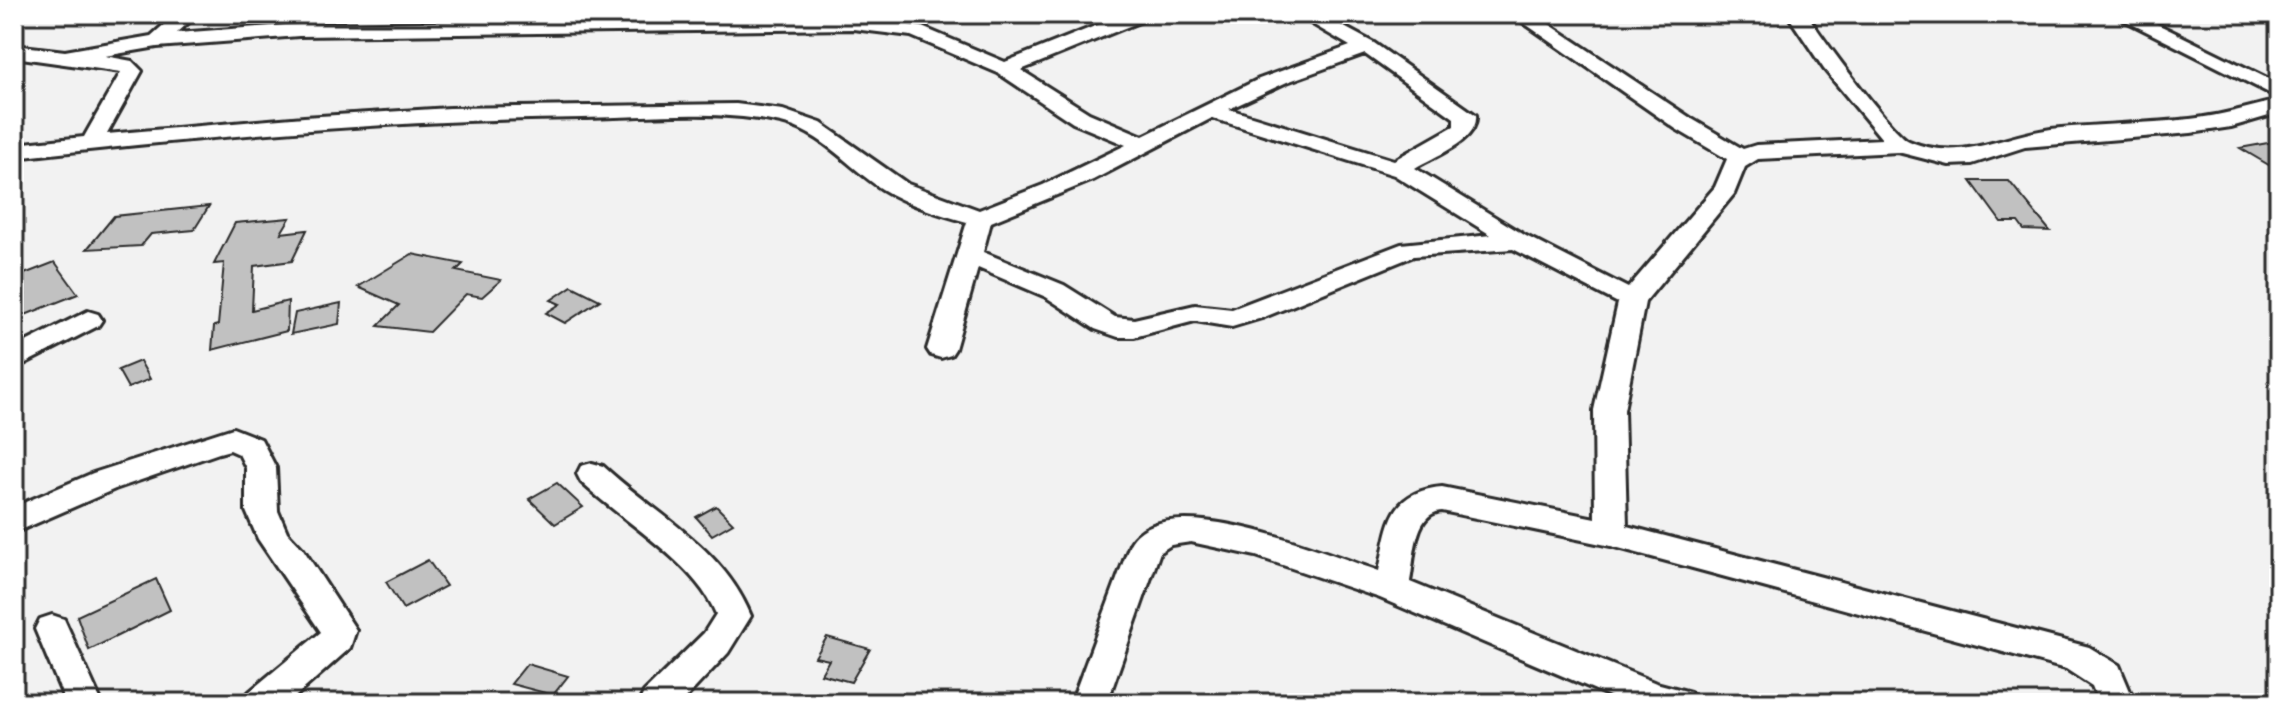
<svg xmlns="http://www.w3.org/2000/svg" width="2293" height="717" font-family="'Playpen Sans',sans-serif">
<rect width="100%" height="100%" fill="#f2f2f2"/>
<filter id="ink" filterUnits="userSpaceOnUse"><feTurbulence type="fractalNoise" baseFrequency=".0125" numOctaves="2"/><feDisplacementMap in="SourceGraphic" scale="16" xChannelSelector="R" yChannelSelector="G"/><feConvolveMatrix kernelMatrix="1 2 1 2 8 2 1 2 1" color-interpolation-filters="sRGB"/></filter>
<g filter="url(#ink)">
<path fill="#c1c1c1" stroke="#2b2b2b" stroke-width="2" d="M2279 141V171L2240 148Z
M1971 181H2009L2050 231 2024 230 2018 222H2001Z
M209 206 194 230 151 234 141 246 87 249 114 216Z
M290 218 281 233 307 230 292 261 254 266 252 310 288 301 287 331 212 350 214 326 218 325 224 263 214 264 235 223Z
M412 254 463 264 456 271 501 280 482 297 466 294 429 332 378 326 399 305 358 287Z
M55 262 78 294 20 317 14 308V298L25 294 14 278Z
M572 286 600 300 565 323 546 313 560 304 551 300Z
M341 303 339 324 291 334 295 313Z
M140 361 150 379 128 388 118 370Z
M557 483 583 507 555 524 529 499Z
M716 506 733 523 712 535 696 517Z
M428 560 446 586 403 609 386 582Z
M156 579 170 610 89 650 77 616Z
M827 637 870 649 851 682 821 674 829 660 815 657Z
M527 664 568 676 553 695 511 684Z"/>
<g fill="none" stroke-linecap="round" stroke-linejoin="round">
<g stroke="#2b2b2b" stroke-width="6">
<path id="minor" d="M176 14H198L177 33 299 24 853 17 922 27 1005 62 1125 14H1152L1149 18 1021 70 1089 113 1143 136 1259 79 1350 46 1295 14H1320L1374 43 1476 115C1479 141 1434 156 1415 168L1526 236 1628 288 1715 187 1727 159 1676 129 1511 14H1534L1692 119 1743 149 1756 145 1882 139 1824 69 1787 14H1807C1819 34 1893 134 1909 141 1961 163 2000 136 2051 129 2097 124 2144 124 2190 119 2221 116 2249 107 2279 100V113L2231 127 2191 133 2025 147 1972 164 1949 165 1898 152 1758 159 1745 167 1734 194 1645 302 1624 410 1627 526 2089 647 2119 665 2135 703H2099L2092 686 2066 669 1611 546 1442 511C1413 513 1415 559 1410 582L1656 683 1690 692 1695 703H1626L1380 598 1256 556 1191 542 1171 545 1160 552 1107 703H1071L1130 544C1163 483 1329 555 1379 571 1389 527 1387 492 1442 487L1595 518 1594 410 1618 303 1513 249 1414 256 1262 318 1232 327 1195 321 1134 337H1118L1095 329 1046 297 978 268 955 349 951 355 941 358 931 355 927 349 967 222C938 214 908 205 882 189 849 168 822 132 781 123 717 109 648 117 582 118 392 120 203 137 14 158V144L84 137 121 72 14 57V45L65 51 151 36ZM853 29 911 36 998 73 1073 123 1126 145 1043 185 979 210 908 184 821 123 783 110 736 104 450 108 304 117 107 134 142 71 132 61 105 56 157 47 299 36ZM1365 54 1454 118V126L1394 160 1229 109 1287 82ZM1212 118 1394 175 1491 235 1401 244 1232 309 1195 305 1134 319 1115 317 1064 285 983 252 991 222 1093 180Z
M2112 14H2137L2279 84V98Z
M88 311 98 314 102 320 98 326 14 369V348Z
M233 428 261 439 276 468 278 511 287 532 303 549 356 630 350 648 288 703H244L249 692 321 632 258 539 246 511V468L239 454 230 450 219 453 115 489 14 533V507L93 473Z
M592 463 603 466C656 515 723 547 751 616L728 653 681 703H639L644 692 704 633 716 614C696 563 622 521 581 482L577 474 581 466Z
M52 615 64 619 102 703H66L35 629 40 619Z"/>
</g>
<use href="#minor" fill="#fff" fill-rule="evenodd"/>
</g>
</g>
<rect width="2293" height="717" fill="none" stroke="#fff" stroke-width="48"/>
<rect x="24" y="24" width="2245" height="669" fill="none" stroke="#2b2b2b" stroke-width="3" filter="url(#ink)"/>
</svg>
